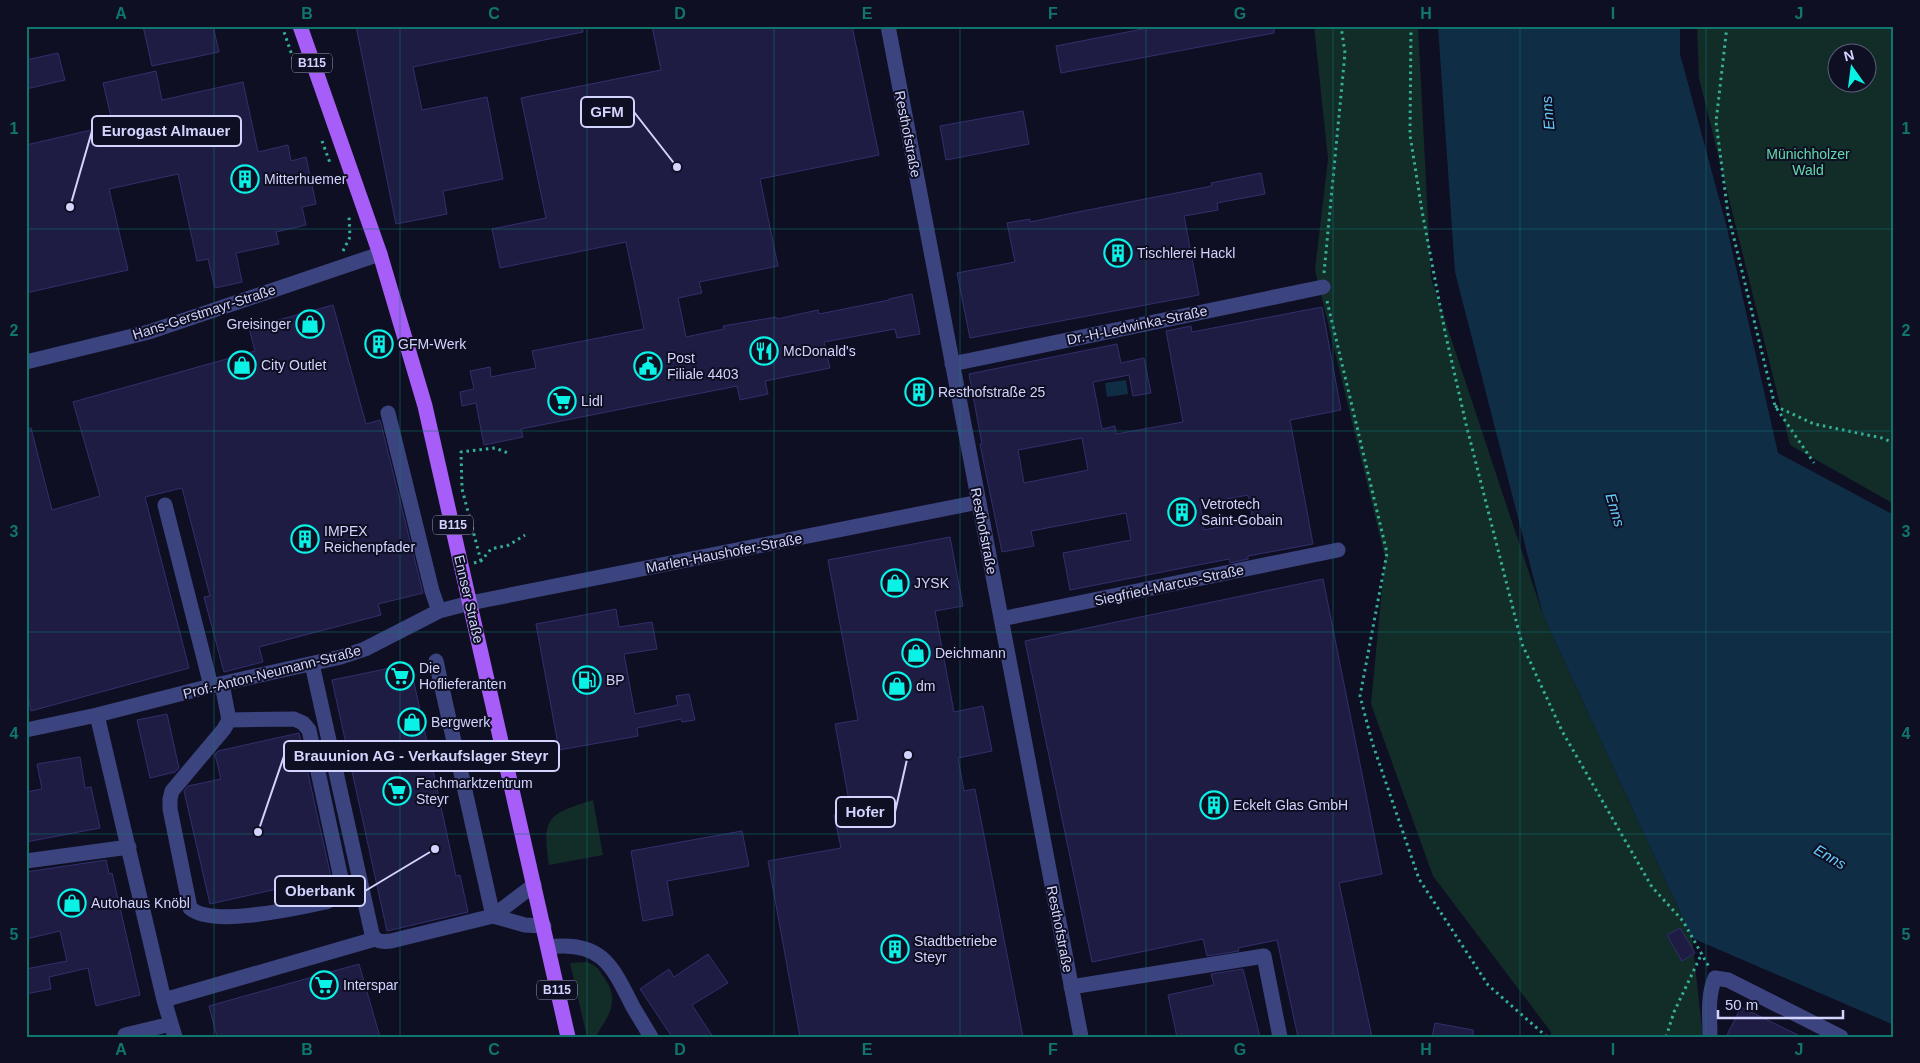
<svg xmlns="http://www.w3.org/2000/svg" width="1920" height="1063" font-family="Arial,sans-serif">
<rect width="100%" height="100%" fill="#0f0f23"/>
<path fill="#122c28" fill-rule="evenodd" d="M1314 26H1418L1431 278 1543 615 1692 938 1703 1037H1551V1032L1433 876 1371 704 1385 557 1315 270 1328 159Z
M1697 26H1894V504L1790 445 1699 78ZM1838 52H1868V82H1838Z
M593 800 603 855 549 865C541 816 549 814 593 800Z
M585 962C595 964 598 968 603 976 615 992 615 1006 604 1023 601 1028 598 1032 596 1037H587L570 963Z"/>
<path fill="#102d46" d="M1438 26H1680V54L1727 228 1778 453 1894 515V1025L1692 938 1543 615 1455 272Z
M1126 380 1128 394 1107 397 1105 383Z"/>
<path fill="#1e1c43" stroke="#322f6e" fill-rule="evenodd" d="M143 26H213L219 52 152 66Z
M356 26H582L583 32 413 67 422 110 487 97 503 179 443 191 447 214 396 224Z
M652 26H852L879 155 760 179 778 266 699 282 702 293 678 298 686 337 724 329 723 326 776 317 777 319 818 310 819 314 889 300V299L912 294 920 334 897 338 895 329 824 342 830 368 765 381 768 394 740 400 737 386 521 429 523 437 484 445 476 403 462 406 460 392 474 389 470 371 490 367 491 377 536 368 532 351 644 329 626 242 500 268 492 229 546 218 521 98 661 70Z
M1158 26H1274V33L1061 73 1056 46Z
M58 53 65 80 26 89V60Z
M156 71 162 100 243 82 258 152 288 145 291 161 306 157 316 204 302 207 306 225 276 232 279 244 236 253 242 282 215 288 208 259 197 261 178 174 109 189 128 270 26 293V145L113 125 103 83Z
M1023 111 1029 144 946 160 940 126Z
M1261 173 1265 194 1217 203 1218 210 1184 216 1199 295 970 338 957 273 1015 262 1007 223 1030 219V222L1078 212 1212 186 1211 183Z
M333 305 366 424 380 420 423 593 378 604 381 615 259 647 263 662 224 672 204 597 210 596 182 488 145 497 189 668 31 711 26 689V429L31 428 52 510 100 496 73 402 255 351 249 328Z
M1322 307 1341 410 1290 420 1313 544 1248 556V559L1230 563 1229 559 1070 590 1063 553 1131 540 1126 513 1031 531 1034 546 1002 552 980 444H982L969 374 1117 344 1121 363 1144 358 1151 393 1133 396 1129 375 1093 382 1102 429 1115 426 1116 434 1183 422 1166 331 1191 326 1192 332ZM1082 438 1088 470 1024 483 1018 450ZM1248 495 1253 520 1204 530 1200 504Z
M950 537 963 606 935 611 954 712 983 706 992 751 958 758 964 791 975 789 1023 1037H800L768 861 841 848 834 815 851 812 835 724 858 720 828 560Z
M1323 579 1382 874 1339 883 1372 1037H1298L1277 940 1238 948 1239 951 1207 956 1203 939 1092 962 1025 641Z
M616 609 619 627 652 622 657 649 624 654 635 714 678 705 676 696 689 694 695 720 682 722 681 719 637 728 638 736 559 750 536 624Z
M410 664 456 876 460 875 468 912 387 931 332 680Z
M167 714 179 768 175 772 150 778 137 720Z
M299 733 331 877 210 904 184 791 188 786 221 779 215 754 218 751Z
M80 757 85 788 91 787 100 828 26 842V792L42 789 37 764Z
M742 831 749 866 667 881 673 915 643 921 631 851Z
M106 860 109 874 112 873 140 995 96 1006 88 968 49 977 51 989 26 994V969L67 961 60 931 26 939V872Z
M1680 928 1695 953 1682 961 1667 935Z
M708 954 728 983 692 1005 713 1037H672L640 989 669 969 674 977Z
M359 964 380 1037H217L209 1006Z
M1243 969 1260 1037H1177L1168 995 1214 985 1211 974Z
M1741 1007 1802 1037H1726Z
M1435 1023 1473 1030V1037H1432Z"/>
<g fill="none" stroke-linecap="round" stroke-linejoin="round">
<path stroke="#34b096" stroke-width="3" stroke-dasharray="2.5 4" stroke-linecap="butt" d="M282 26 296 67
M1411 26 1410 135 1422 211 1445 332 1466 424 1522 644 1562 731 1652 887 1683 921 1709 967
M1727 26 1716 122 1728 214 1775 406 1814 463
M322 141 330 163
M343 251 350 237 349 216
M1324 273 1345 53 1341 26
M1327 301 1387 553 1360 696 1372 742 1419 879 1488 985 1547 1037
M1775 406 1814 424 1882 438 1894 443
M481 561 462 489 461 452 495 448 508 453
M474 563 481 561 491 549 509 545 525 535
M1666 1037 1674 1012 1702 953"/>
<path stroke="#3c4480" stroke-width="15" d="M888 26 1081 1037
M26 362 149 332 380 254
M952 364 1323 287
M388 413 432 591 439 611
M165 505 211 686
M1001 619 1338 550
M436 661 493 916
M312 664 372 934C376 942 381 942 391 941L493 916 534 885
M222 684 229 720 224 729 172 791 170 799V809L190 908C212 928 297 908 326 902 336 898 340 894 342 883L309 730 303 723 294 719 229 720
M26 730 97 715
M26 861 129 847
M493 916 525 925 544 926
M548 947C601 940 612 965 633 1007 639 1017 645 1027 651 1037
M1071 987 1264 956 1280 1037
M164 1000 375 939
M125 1035 171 1024
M175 1037 164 1000 97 715 211 686 341 657 365 649 439 611 470 603 979 502
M1710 1037C1710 1017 1707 997 1715 978L1728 980 1841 1037"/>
<path stroke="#a75ef8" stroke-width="15" d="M300 26 380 254 425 406 568 1037"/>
</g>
<path fill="none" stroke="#0f766e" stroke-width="1" stroke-opacity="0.55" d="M214 26V1037M400 26V1037M587 26V1037M774 26V1037M960 26V1037M1146 26V1037M1333 26V1037M1520 26V1037M1706 26V1037M26 229H1894M26 431H1894M26 632H1894M26 834H1894"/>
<defs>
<g id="building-ring" transform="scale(1.4375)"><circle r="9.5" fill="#0f0f23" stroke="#0af2e6" stroke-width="1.5"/><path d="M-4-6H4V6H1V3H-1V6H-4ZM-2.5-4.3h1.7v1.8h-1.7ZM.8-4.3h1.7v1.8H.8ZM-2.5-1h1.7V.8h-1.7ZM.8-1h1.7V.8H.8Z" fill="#0af2e6"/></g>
<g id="shop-ring" transform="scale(1.4375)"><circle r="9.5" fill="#0f0f23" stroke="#0af2e6" stroke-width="1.5"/><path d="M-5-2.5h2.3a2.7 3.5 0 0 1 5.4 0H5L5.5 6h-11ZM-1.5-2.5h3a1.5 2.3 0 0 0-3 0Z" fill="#0af2e6"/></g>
<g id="restaurant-ring" transform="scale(1.4375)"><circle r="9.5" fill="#0f0f23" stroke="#0af2e6" stroke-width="1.5"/><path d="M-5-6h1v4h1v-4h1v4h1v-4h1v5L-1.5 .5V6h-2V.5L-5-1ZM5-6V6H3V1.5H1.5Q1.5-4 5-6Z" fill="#0af2e6"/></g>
<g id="civic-ring" transform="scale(1.4375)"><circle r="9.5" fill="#0f0f23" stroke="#0af2e6" stroke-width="1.5"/><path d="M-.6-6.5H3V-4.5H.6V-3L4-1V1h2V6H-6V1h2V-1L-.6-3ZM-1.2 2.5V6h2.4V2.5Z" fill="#0af2e6"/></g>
<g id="supermarket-ring" transform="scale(1.4375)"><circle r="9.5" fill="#0f0f23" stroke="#0af2e6" stroke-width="1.5"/><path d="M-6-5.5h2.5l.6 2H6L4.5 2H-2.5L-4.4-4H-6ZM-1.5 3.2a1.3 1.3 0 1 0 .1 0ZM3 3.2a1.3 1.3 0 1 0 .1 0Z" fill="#0af2e6"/></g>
<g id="fuel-ring" transform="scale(1.4375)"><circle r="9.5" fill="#0f0f23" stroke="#0af2e6" stroke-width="1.5"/><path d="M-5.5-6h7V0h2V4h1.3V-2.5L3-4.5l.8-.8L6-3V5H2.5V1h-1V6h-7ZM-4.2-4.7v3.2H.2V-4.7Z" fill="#0af2e6"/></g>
</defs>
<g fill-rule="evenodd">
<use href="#building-ring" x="245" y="179"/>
<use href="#building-ring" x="1118" y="253"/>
<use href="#shop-ring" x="310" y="324"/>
<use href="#building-ring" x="379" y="344"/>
<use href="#restaurant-ring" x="764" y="351"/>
<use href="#shop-ring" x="242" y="365"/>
<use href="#civic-ring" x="648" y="366"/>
<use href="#building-ring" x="919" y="392"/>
<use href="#supermarket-ring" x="562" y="401"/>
<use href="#building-ring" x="1182" y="512"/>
<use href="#building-ring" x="305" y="539"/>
<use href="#shop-ring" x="895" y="583"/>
<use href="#shop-ring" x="916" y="653"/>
<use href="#supermarket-ring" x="400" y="676"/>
<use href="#fuel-ring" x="587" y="680"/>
<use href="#shop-ring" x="897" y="686"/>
<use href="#shop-ring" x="412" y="722"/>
<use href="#supermarket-ring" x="397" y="791"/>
<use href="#building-ring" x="1214" y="805"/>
<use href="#shop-ring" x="72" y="903"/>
<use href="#building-ring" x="895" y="949"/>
<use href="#supermarket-ring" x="324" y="985"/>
</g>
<g text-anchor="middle" stroke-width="4" stroke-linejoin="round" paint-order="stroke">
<g fill="#0f0f23" stroke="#9899bc" stroke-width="1">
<rect x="292" y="53.5" width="40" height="19" rx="4"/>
<rect x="433" y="515.5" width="40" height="19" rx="4"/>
<rect x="537" y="980.5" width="40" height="19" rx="4"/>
</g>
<g font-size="12" font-weight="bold" fill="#d2d4fd">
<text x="312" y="67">B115</text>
<text x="453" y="529">B115</text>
<text x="557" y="994">B115</text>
</g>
<g font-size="14" fill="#d2d4fd" stroke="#0f0f23">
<text transform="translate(908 134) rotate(79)" y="5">Resthofstraße</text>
<text transform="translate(204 312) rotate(-18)" y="5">Hans-Gerstmayr-Straße</text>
<text transform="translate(1137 325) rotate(-12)" y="5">Dr.-H-Ledwinka-Straße</text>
<text transform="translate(984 531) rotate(79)" y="5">Resthofstraße</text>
<text transform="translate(724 553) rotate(-11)" y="5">Marlen-Haushofer-Straße</text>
<text transform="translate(1169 585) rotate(-12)" y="5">Siegfried-Marcus-Straße</text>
<text transform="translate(469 599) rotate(77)" y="5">Ennser Straße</text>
<text transform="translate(272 672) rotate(-14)" y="5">Prof.-Anton-Neumann-Straße</text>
<text transform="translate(1060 929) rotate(79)" y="5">Resthofstraße</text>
</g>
<g font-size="14" fill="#61daaa" stroke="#0f0f23">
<text x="1808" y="159">Münichholzer<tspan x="1808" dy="16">Wald</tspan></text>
</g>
<g font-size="14" fill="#d2d4fd" stroke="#0f0f23" text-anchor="start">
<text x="264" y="184">Mitterhuemer</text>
<text x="1137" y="258">Tischlerei Hackl</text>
<text x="291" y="329" text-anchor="end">Greisinger</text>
<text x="398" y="349">GFM-Werk</text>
<text x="783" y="356">McDonald's</text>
<text x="667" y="363">Post<tspan x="667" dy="16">Filiale 4403</tspan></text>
<text x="261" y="370">City Outlet</text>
<text x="938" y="397">Resthofstraße 25</text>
<text x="581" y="406">Lidl</text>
<text x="1201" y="509">Vetrotech<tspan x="1201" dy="16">Saint-Gobain</tspan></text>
<text x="324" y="536">IMPEX<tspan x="324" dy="16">Reichenpfader</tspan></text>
<text x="914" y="588">JYSK</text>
<text x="935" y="658">Deichmann</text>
<text x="419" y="673">Die<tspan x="419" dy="16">Hoflieferanten</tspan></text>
<text x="606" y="685">BP</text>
<text x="916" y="691">dm</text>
<text x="431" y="727">Bergwerk</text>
<text x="416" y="788">Fachmarktzentrum<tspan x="416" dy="16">Steyr</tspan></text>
<text x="1233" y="810">Eckelt Glas GmbH</text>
<text x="91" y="908">Autohaus Knöbl</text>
<text x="914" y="946">Stadtbetriebe<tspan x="914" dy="16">Steyr</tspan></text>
<text x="343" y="990">Interspar</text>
</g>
<g font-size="15" font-style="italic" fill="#65cbf9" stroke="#0f0f23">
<text transform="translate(1548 113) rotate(-95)" y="5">Enns</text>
<text transform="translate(1615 510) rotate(73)" y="5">Enns</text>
<text transform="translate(1830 857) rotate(30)" y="5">Enns</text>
</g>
</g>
<path fill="none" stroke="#d2d4fd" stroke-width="2" d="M677 167L634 112M70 207L92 131M258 832L284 756M908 755L895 812M435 849L365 891"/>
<g fill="#d2d4fd" stroke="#0f0f23" stroke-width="2">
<circle cx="677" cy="167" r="5"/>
<circle cx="70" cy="207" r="5"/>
<circle cx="258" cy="832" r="5"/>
<circle cx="908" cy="755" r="5"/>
<circle cx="435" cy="849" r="5"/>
</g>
<g fill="#0f0f23" stroke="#d2d4fd" stroke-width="2">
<rect x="581" y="97" width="53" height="30" rx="5"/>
<rect x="92" y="116" width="149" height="30" rx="5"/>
<rect x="284" y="741" width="275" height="30" rx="5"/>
<rect x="836" y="797" width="59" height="30" rx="5"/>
<rect x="275" y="876" width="90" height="30" rx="5"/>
</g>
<g font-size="15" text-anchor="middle" font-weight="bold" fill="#d2d4fd">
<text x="607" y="117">GFM</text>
<text x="166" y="136">Eurogast Almauer</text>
<text x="421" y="761">Brauunion AG - Verkaufslager Steyr</text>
<text x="865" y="817">Hofer</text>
<text x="320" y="896">Oberbank</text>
</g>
<rect width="1920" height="1063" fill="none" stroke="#0f0f23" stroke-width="55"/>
<g transform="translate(1852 68) rotate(346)"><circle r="24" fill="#0f0f23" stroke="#5d5e7a"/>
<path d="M0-4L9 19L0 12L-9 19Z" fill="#0af2e6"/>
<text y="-8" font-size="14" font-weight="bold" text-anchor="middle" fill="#d2d4fd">N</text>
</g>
<path d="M1718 1010v8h125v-8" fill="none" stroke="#d2d4fd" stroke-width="2.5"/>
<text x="1725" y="1010" font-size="15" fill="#d2d4fd" stroke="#0f0f23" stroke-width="4" paint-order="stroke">50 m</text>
<rect x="28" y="28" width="1864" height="1008" fill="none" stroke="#0f766e" stroke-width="2"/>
<g font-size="16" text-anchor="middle" font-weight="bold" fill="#0f766e">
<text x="121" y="19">A</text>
<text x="307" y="19">B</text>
<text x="494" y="19">C</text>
<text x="680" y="19">D</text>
<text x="867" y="19">E</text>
<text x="1053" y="19">F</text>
<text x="1240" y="19">G</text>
<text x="1426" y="19">H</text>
<text x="1613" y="19">I</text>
<text x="1799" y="19">J</text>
<text x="14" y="134">1</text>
<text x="1906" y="134">1</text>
<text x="14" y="336">2</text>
<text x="1906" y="336">2</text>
<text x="14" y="537">3</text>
<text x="1906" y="537">3</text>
<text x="14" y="739">4</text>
<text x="1906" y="739">4</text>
<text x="14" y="940">5</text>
<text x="1906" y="940">5</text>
<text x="121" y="1055">A</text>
<text x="307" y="1055">B</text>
<text x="494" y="1055">C</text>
<text x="680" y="1055">D</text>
<text x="867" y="1055">E</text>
<text x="1053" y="1055">F</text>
<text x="1240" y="1055">G</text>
<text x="1426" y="1055">H</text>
<text x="1613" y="1055">I</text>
<text x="1799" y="1055">J</text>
</g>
</svg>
